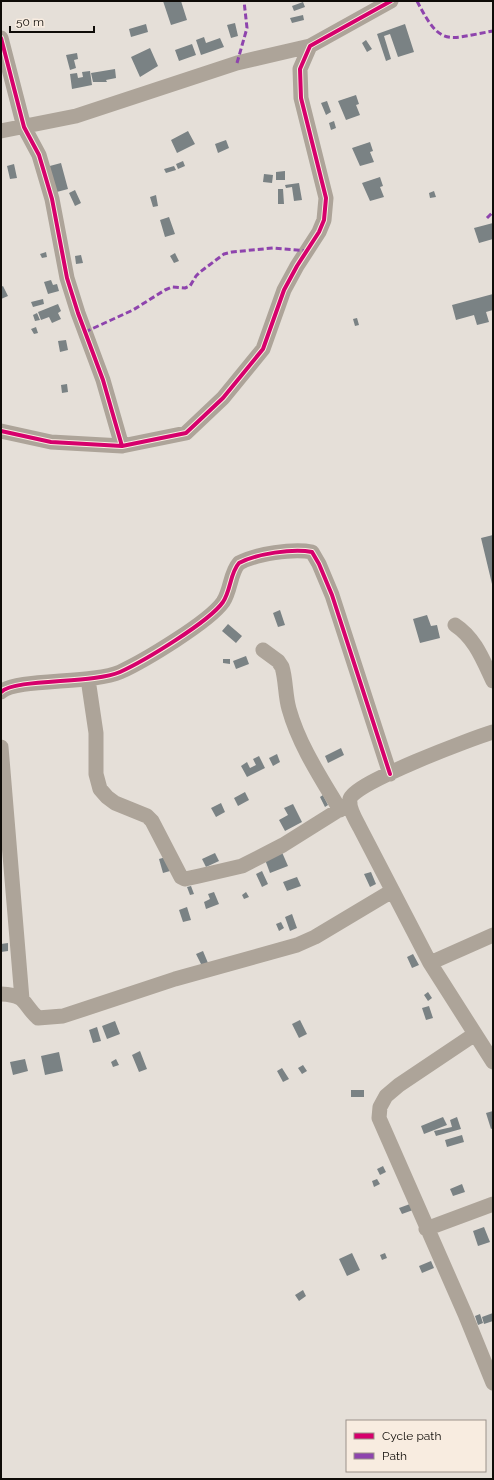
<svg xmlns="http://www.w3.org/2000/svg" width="494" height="1480" font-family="Raleway,sans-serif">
<rect width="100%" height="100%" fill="#e5dfd8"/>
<path fill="#7a8284" d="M163 1H181L187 20 171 25Z
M303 2 305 7 294 11 292 6Z
M303 15 304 20 292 23 290 18Z
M235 23 238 36 231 38 227 25Z
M146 24 148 32 131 37 129 29Z
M405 24 414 52 398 57 390 34 384 36 391 59 386 61 377 34Z
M204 37 206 43 220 38 224 47 201 55 196 40Z
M366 40 372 49 367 52 362 43Z
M192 44 196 55 179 61 175 50Z
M150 48 158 66 140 77 131 57Z
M77 53 78 59 74 60 76 68 70 70 66 55Z
M115 69 116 78 106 80 107 82H93L91 73Z
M90 71 92 85 72 89 70 74 77 73 78 78 83 77 82 72Z
M356 95 359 104 356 105 360 115 346 120 338 101Z
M327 101 331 112 326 115 321 103Z
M334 121 336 128 331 130 329 123Z
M188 131 195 144 177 153 171 140Z
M226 140 229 148 218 153 215 144Z
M370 142 373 151 370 152 374 162 360 166 352 148Z
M183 161 185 166 178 169 176 164Z
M61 163 68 189 53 193 46 167Z
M14 164 17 178 10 179 7 166Z
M174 166 176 170 166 173 164 169Z
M285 171V180H276V172Z
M264 174 273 175 272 183 263 182Z
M380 177 383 186 380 187 384 197 370 201 362 183Z
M299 183 302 200 294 201 292 187 286 188 285 185Z
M278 189H283L284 204H278Z
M75 190 81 203 75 206 69 193Z
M434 191 436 197 430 198 429 193Z
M156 195 158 206 153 207 150 197Z
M169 217 175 234 165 237 160 220Z
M493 223V239L479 243 474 228Z
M46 252 47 257 42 258 40 254Z
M175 253 179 261 174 263 170 256Z
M81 255 83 263 76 264 75 256Z
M51 280 53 285 57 284 59 291 48 294 44 282Z
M3 286 8 296 1 299V287Z
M493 294V310L486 312 489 322 477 325 474 315 456 320 452 305Z
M43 299 44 304 33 307 31 302Z
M58 304 61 311 58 313 61 319 52 323 49 317 41 320 38 312Z
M37 313 40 320 35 321 33 315Z
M357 318 359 325 355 326 353 319Z
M36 327 38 333 34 334 31 329Z
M66 340 68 350 60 352 58 341Z
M67 384 68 392 62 393 61 385Z
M493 535V584H492L481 538Z
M280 610 285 625 278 627 273 613Z
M427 615 431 626 437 625 440 638 420 643 413 619Z
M228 624 242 636 236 643 222 631Z
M246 656 249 664 236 669 233 661Z
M223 659H230V664L223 663Z
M341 748 344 755 328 763 325 756Z
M277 754 280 762 273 766 269 758Z
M259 756 265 768 247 777 241 766 247 762 250 768 256 765 253 759Z
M245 792 249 800 238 806 234 798Z
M323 795 328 805 325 807 320 797Z
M221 803 225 812 216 817 211 808Z
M293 804 302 822 285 831 279 820 288 815 284 808Z
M281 850 288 866 270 873 264 857Z
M215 853 219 861 206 867 202 859Z
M166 857 170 871 163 873 159 859Z
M262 871 268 884 262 887 256 874Z
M371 872 376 884 370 887 364 874Z
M297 877 301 886 287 891 283 882Z
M191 886 194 894 190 895 187 887Z
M214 892 219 904 206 909 204 902 210 899 208 894Z
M246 892 249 897 244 899 242 895Z
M187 907 191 920 183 922 179 910Z
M292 914 297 928 290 931 285 917Z
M281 922 284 928 279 931 276 924Z
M8 943V951L1 952V944Z
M203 951 208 963 202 966 196 954Z
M413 954 419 965 412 968 407 957Z
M428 992 432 998 428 1001 424 995Z
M429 1006 433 1018 426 1020 422 1008Z
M300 1020 307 1034 299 1038 292 1024Z
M115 1021 120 1034 107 1039 102 1026Z
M97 1027 101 1041 93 1043 89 1030Z
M140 1051 147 1069 139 1072 132 1055Z
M59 1052 63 1071 45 1075 41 1056Z
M25 1059 28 1071 13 1075 10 1062Z
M116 1059 119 1065 113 1067 111 1062Z
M303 1065 307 1071 302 1074 298 1068Z
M282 1068 289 1079 283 1082 277 1071Z
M351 1090H364V1097H351Z
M493 1111V1128L491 1129 486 1113Z
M443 1117 447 1125 424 1134 421 1126Z
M457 1117 461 1129 436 1136 434 1131 452 1127 450 1120Z
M462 1135 464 1142 447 1147 445 1140Z
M383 1166 386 1172 380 1175 377 1169Z
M377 1179 380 1184 374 1187 372 1181Z
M462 1184 465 1192 453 1196 450 1189Z
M410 1204 413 1210 402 1214 399 1208Z
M484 1227 490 1242 478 1246 473 1231Z
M352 1253 360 1270 347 1276 339 1259Z
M385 1253 387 1258 382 1260 380 1255Z
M431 1261 434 1268 422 1273 419 1266Z
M303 1290 306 1296 299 1301 295 1295Z
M493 1313V1321L484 1324 482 1317Z
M480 1314 483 1323 478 1325 475 1316Z"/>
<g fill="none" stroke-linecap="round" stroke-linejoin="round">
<path stroke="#ada499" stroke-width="15" d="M1 38 24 127 39 155 52 199 67 278 78 313 103 380 122 446
M1 131 76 116 237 63 310 46
M1 431 51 442 122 446 186 433 223 398 263 349 284 290 297 266 319 232 324 220 326 198 301 98 300 69 310 46 391 1
M455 625C475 638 483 660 493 681
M263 650 278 661 282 667C286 680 285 695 289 709 299 745 321 778 340 810
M88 679 96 733V774L100 789 107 797 115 803 147 816 152 821 181 877 185 879 199 876 242 866 283 845 350 803
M1 692C15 678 93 684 120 672 144 661 209 622 223 602 231 590 230 573 239 563 256 554 293 548 312 552L319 564 332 595 390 774
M493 732C473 738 353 783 350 799 348 808 356 820 360 828L430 963 493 1062
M1 747 22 999
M430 963 493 935
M1 994C28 995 22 1004 38 1018L63 1016 175 979 297 945 315 937 392 891
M475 1034 399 1085 386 1096 380 1107 379 1118 465 1314 493 1383
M426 1229 493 1204"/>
<path stroke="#8e44ad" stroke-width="3" stroke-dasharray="6 3" stroke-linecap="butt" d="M417 1C441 48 447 39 493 31
M237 63 247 28 244 1
M487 218 493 212
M85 332 133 310 165 290 172 287 185 288 190 286 196 276 200 272 224 254 232 252 273 248 307 251"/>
<g stroke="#f8ece0" stroke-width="6">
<path id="cycleway" d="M1 38 24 127 39 155 52 199 67 278 78 313 103 380 122 446
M1 431 51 442 122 446 186 433 223 398 263 349 284 290 297 266 319 232 324 220 326 198 301 98 300 69 310 46 391 1
M1 692C15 678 93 684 120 672 144 661 209 622 223 602 231 590 230 573 239 563 256 554 293 548 312 552L319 564 332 595 390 774"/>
</g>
<use href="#cycleway" stroke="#d6006c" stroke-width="4"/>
</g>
<rect width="494" height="1480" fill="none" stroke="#0f0c08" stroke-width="4"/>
<rect x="346" y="1420" width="140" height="52" fill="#f8ece0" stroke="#9b928a"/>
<rect x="354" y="1433" width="20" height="6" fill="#d6006c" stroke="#9b928a"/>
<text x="382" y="1440" font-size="12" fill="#0f0c08">Cycle path</text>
<rect x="354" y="1453" width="20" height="6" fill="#8e44ad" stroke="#9b928a"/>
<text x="382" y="1460" font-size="12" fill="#0f0c08">Path</text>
<path d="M10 26v6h84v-6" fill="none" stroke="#0f0c08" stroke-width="2"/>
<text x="16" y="26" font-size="12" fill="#0f0c08" stroke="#f8ece0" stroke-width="3" paint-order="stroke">50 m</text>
</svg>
